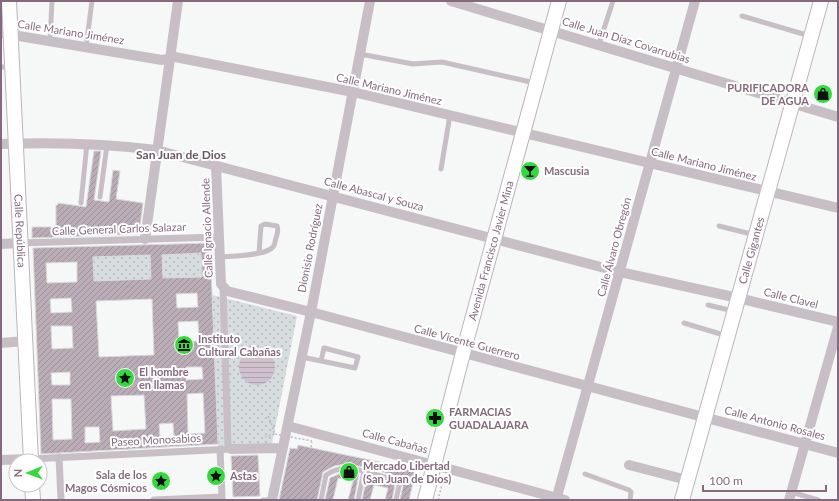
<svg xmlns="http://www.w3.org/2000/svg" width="839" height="501" font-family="Lato,sans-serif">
<defs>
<pattern id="park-dots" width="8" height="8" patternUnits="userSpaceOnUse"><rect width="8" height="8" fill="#d7dcdf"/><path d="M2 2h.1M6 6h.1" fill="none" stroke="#b4b6ba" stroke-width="1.8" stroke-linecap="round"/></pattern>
<pattern id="water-rules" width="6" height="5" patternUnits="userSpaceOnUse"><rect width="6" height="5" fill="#cfc2ce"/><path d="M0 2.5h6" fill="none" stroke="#aea2ac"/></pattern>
<pattern id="building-hatch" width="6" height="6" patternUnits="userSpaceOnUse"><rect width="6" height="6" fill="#baadb7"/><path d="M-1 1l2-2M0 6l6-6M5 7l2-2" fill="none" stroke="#9d919a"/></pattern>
</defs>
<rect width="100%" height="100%" fill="#f6f8f8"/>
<path fill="url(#park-dots)" d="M201 253 202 277 163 278 162 255Z
M150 255 151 279 94 281 93 257Z
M212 295 297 316 272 444 218 446Z"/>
<path fill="url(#water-rules)" d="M239 367a18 18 0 1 1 36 0a18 18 0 1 1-36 0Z"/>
<path fill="url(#building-hatch)" stroke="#d8dada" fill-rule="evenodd" d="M94 151H101L94 200 109 202 113 170 120 171 116 199 143 203 139 234 32 238V227H56V205H58V203L86 207Z
M210 243 218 444 41 454 33 248ZM201 253 202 277 163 278 162 255ZM150 255 151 279 94 281 93 257ZM77 262V282L47 283 46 263ZM197 293 198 307 177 308 176 294ZM71 298 72 312 51 313 50 299ZM152 299 154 355 99 357 96 301ZM198 321 199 341 179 342 178 322ZM51 326H72L73 348 52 349ZM186 367H202L203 379 186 380ZM70 372V385H52L51 373ZM203 393 205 433 188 434 187 394ZM144 395 146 429 113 431 111 396ZM52 399H71L72 439 53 440ZM173 423 174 438 160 439 159 424ZM85 427H99L100 442 85 443Z
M298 445 413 469 415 474 409 500H400L403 486 400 477 365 467 345 464 334 466 323 472 317 500H279L290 448 297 449Z
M258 455 260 496 233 497 231 456Z
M341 473 359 474 354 500H348L353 481 338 478 333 500H325L330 478Z
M367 476 395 484 392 500H385L388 488 374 485 370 500H362Z"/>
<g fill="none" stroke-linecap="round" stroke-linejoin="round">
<g stroke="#beb4bb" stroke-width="16">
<g id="secondary">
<path id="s1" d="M9 1 31 461"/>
<path d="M32 485 33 500"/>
<path id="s2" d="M425 500 463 353 559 1"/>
<path id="s3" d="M682 500 821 1"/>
</g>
</g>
<path stroke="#bfbabe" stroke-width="1.5" stroke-dasharray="2 2" stroke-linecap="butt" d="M261 438 275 434 268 415
M311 447 312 442
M438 500 444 477"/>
<path stroke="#c7bfc5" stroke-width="5" d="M742 16 810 36
M50 41 52 1
M599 44 613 1
M86 47 92 1
M360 54 413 64 442 62 535 83
M1 67H11
M441 169 450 115
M100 197 107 145
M81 203 87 143
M719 226 755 235
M220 257C232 256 265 256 273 247 275 245 275 241 276 238 277 234 279 230 277 226L265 224 261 226 259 253
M708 305 733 311
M684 323 727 336
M302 357 355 368 358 357 324 348 321 361
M585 474 629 490 631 492 630 500
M791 492 818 500
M263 500H272
M321 500 326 475C339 466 350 468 364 471
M358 500 364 471 398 481 399 486 396 500"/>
<path stroke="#c7bfc5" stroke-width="7" d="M20 243 219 237
M223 288 228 446
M59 457 61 500
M31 459 231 449
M154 500 222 497 220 449"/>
<path stroke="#c7bfc5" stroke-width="10" d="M451 1 838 117
M1 33 162 60 175 57 353 92 838 208
M1 144C55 142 102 143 156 150L620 272 738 298 838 322
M216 166 221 284 227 291 311 312 838 453
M145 239 178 1
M1 244 20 243
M1 343 25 341
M288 426 565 500
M231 449 282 448
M1 460 31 459
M629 465 687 480
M272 500 311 312 370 1
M556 500 695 1
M789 500 838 327"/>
<use href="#secondary" stroke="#fff" stroke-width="14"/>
<path stroke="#bfbabe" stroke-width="1.5" stroke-dasharray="2 2" stroke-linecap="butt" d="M275 434 312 441"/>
</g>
<defs>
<g id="shop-disc" transform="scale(1)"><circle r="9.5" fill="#36d840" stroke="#fff"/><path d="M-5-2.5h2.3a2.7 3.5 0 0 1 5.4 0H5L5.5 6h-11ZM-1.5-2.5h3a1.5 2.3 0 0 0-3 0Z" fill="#111"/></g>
<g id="bar-disc" transform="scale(1)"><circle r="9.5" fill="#36d840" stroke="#fff"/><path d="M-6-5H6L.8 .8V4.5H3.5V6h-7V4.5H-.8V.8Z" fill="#111"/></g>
<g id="museum-disc" transform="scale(1)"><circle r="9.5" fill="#36d840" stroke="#fff"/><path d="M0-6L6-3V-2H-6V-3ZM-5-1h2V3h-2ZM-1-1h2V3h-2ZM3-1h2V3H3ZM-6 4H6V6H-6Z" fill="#111"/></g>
<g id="sight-disc" transform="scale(1)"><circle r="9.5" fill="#36d840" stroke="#fff"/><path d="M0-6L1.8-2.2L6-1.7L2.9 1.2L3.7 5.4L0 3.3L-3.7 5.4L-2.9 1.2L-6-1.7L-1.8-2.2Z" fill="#111"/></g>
<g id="pharmacy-disc" transform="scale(1)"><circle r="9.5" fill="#36d840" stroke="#fff"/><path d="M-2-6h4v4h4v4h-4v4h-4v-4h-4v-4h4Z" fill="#111"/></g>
</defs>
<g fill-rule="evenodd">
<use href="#shop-disc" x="823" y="94"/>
<use href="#bar-disc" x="530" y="171"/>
<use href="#museum-disc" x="184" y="345"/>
<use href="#sight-disc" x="125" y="378"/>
<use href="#pharmacy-disc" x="435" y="418"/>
<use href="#shop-disc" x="349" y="472"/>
<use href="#sight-disc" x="216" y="476"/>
<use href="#sight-disc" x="161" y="481"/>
</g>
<g text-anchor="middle" stroke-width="4" stroke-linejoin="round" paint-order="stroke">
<g font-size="11" fill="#85697d" stroke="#fff">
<text transform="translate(71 32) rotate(9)" y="4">Calle Mariano Jiménez</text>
<text transform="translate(626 40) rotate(17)" y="4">Calle Juan Díaz Covarrubias</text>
<text transform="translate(389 89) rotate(13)" y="4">Calle Mariano Jiménez</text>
<text transform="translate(704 164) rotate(14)" y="4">Calle Mariano Jiménez</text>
<text transform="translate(374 194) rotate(15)" y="4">Calle Abascal y Souza</text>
<text transform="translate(207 228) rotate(-92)" y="4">Calle Ignacio Allende</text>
<text transform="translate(119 229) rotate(-2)" y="4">Calle General Carlos Salazar</text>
<text dy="4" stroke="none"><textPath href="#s1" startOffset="230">Calle República</textPath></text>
<text transform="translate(614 247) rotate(-75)" y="4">Calle Álvaro Obregón</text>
<text transform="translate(310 248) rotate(-79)" y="4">Dionisio Rodríguez</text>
<text dy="4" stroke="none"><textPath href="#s2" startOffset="258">Avenida Francisco Javier Mina</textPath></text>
<text dy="4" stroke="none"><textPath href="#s3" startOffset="259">Calle Gigantes</textPath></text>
<text transform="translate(791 298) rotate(14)" y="4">Calle Clavel</text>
<text transform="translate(467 342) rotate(15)" y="4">Calle Vicente Guerrero</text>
<text transform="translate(775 423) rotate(15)" y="4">Calle Antonio Rosales</text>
<text transform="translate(156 440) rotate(-3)" y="4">Paseo Monosabios</text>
<text transform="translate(395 441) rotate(15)" y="4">Calle Cabañas</text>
</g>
<g font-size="11" font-weight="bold" fill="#85697d" stroke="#fff" text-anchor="start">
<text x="809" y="92" text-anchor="end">PURIFICADORA<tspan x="809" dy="13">DE AGUA</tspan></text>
<text x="544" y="175">Mascusia</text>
<text x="198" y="343">Instituto<tspan x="198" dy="13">Cultural Cabañas</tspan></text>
<text x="139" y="376">El hombre<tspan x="139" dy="13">en llamas</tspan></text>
<text x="449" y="416">FARMACIAS<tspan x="449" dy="13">GUADALAJARA</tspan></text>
<text x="363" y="470">Mercado Libertad<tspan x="363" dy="13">(San Juan de Dios)</tspan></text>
<text x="147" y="479" text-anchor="end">Sala de los<tspan x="147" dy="13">Magos Cósmicos</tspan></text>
<text x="230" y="480">Astas</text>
</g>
<g font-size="12" font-weight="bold" fill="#6a5765" stroke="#fff">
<text x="181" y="159">San Juan de Dios</text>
</g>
</g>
<rect width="839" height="501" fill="none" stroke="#85697d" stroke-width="4"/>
<g transform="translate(28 473) rotate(269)"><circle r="19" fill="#ffffff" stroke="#cec3cb"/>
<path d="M0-3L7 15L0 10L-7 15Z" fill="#36d840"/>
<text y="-6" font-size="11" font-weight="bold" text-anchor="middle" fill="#85697d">N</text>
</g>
<path d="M703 485v6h123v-6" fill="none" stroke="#85697d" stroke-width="2"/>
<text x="709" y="485" font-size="12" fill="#85697d" stroke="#ffffff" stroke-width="3" paint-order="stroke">100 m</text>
</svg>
